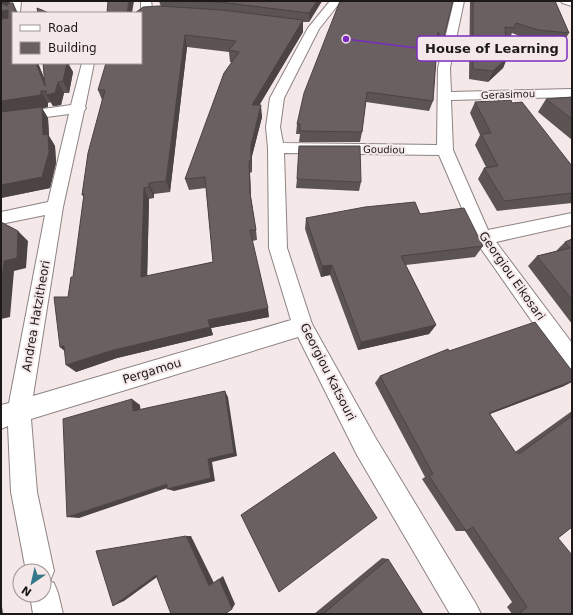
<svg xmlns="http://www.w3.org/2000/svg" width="573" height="615" font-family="'DejaVu Sans',sans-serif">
<rect width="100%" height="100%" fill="#f5e8e8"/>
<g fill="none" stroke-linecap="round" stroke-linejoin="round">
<g stroke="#8e8383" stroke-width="2">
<path id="street" d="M11 1H21L20 13H13V16L8 13Z
M141 1H151L153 14 151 16H143L141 14Z
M330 1H341L319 29 284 98 280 127 283 143 437 145 438 68 454 1H464L450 68 451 92 572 89V97L451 100 453 150 488 230 572 213V225L496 242 572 343V370L564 367 477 243 439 155 284 153 287 248 312 324 375 437 476 604 481 614H450L357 455 298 337 31 419 37 492 54 571 50 581 54 583 58 593 63 614H33L30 595H44V571H26L11 492 8 426 1 429V405L9 403 45 215 1 224V212L48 202 69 114 1 123V115L71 105 82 63H94L85 107 86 108 84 111 63 207 33 396 291 320 269 248 268 148 266 127 270 98 308 28Z
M561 1H572V6L562 3Z"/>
</g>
<use href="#street" fill="#fff" fill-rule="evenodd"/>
</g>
<path fill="#5c5353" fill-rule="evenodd" d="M1 1H10L9 3H13L18 13H13V63H38L45 80 43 63H70L69 65 73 72 69 93H64L61 105 53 106 51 102 48 103V107L42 108 48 118 49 136 55 146 56 163 50 188 1 198Z
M159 1H322L309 22H303V32L259 105 262 117 252 156V172L250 173 251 198 256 230 257 240 252 241 269 317 211 328 213 335 117 358 76 372 65 351 60 347 68 297 73 277 84 197 82 195 102 100 98 90 161 7ZM187 47 229 52 230 62H232L185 179 189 190 206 188 213 262 147 276 149 199 154 198V194L170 192Z
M453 1 443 41 440 51 437 46 433 101 429 111 366 102 362 132 360 142H299L300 134H296L297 124Z
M470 1H555L569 33 563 43 532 41 512 33 510 38 506 37 507 58 503 68 488 82 469 79Z
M572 97V140L538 112 546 99Z
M475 102 512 103 572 166V203L497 211 478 179 484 168 486 167 475 145 480 135 470 113Z
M297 179 361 182 359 191 296 188Z
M420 214 483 246 475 257 406 265 436 325 429 334 358 350 330 275 321 277 305 229 306 218Z
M572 239V324L528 266 537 256 556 251 565 242Z
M449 351 564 386 490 414 515 452 572 411V527L558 538 572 614H512L507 607 512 602 465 531H456L422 479 425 477 375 383 380 376Z
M382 558 388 559 423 614H314Z"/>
<path fill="#4b4344" d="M1 1H10L9 4H8V10L13 19 1 23Z
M129 1H134L132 13H127Z
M317 1H322L309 22V13Z
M303 20V32L253 116 252 105Z
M185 35 187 47 170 192 166 181Z
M507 58 503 68 488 82 493 71Z
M36 63H38L50 94 58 82 64 93 61 105 53 106 46 95 45 86Z
M63 63H70L69 65 73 72 69 93 63 81Z
M41 91 48 103V107L42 108 48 118 49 136 55 146 56 163 50 188 1 198V101Z
M261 105 262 117 252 156V172L251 161V145Z
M249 161 250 173 251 204 250 193Z
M149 183 154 194V198L149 187Z
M144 188 149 199 147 286 141 277Z
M18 231 28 241 26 268 14 271 10 317 1 319V288L4 261Z
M332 265 330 275 321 277 322 266Z
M268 308 269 317 211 328 213 335 117 358 76 372 66 365 110 351 208 320Z
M436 325 429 334 358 350 361 342Z
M64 346 69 355 60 347Z
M572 381V382L564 386 479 418 489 413Z
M225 391 228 397 237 456 212 462 215 481 174 491 167 489 208 459Z
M132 399 140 405 141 416 133 411Z
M167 484 173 486 79 518 67 517Z
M186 536H191L214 583 209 586Z
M164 572 124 601 113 606 156 575Z
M223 576 235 604 232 609 219 579Z
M1 599 3 614H1Z"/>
<path fill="#6b6061" stroke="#4b4344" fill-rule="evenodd" d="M108 1H129L127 13H107Z
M197 1H317L309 13 219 2Z
M340 1H453L443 41 438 32 433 101 367 92 362 132 300 131V124H297L304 93Z
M473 1H555L569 33 538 30 516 23 514 28 505 27 507 58 493 71 473 69Z
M1 3 7 6 9 3H13L16 13H13V63H36L45 86 43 63H67L63 81 58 82 55 93 46 95V91H41V95L1 101V19L8 18V10L1 11Z
M159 6 222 10 303 20 252 105H261L251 145V161H249L250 193 256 230H250L268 308 208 320 210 327 110 351 66 365 64 346 60 347 54 297H68L71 277H73L84 194 82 195 88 153 105 90H98L106 63H141V13H135L143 7ZM185 35 236 41 229 50 239 52 224 73 185 179 205 177 213 262 141 277 144 188 149 187V183L166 181Z
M37 8 49 13H38Z
M572 97V119L546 99Z
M511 100 512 103 522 102 572 166V193L504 201 484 168 498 166 481 134 491 133 475 102Z
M42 107 43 135 48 134 49 152 42 177 1 185V112Z
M299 146H360L361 182 297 179Z
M415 202 420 214 464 208 483 246 401 256 436 325 361 342 332 265 322 266 306 218 365 207Z
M1 222 18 231 17 258 4 261 1 288Z
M572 239V300L537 256 570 248 565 242Z
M535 322 572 371V381L489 413 516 453 517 452 519 454 572 416V527L558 538 572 555V614H523L521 612 527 607 473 527 466 531 429 476 433 474 380 376 448 349 449 351Z
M225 391 234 453 208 459 211 478 167 489V484L67 517 63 419 132 399 133 411Z
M334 452 377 518 279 592 241 515Z
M186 536 209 586 219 579 232 609 225 614H171L156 575 113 606 96 551Z
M388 559 423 614H323Z"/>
<g text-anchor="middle" stroke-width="4" stroke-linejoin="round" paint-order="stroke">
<g font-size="10" fill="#1d1919" stroke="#f5e8e8">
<text transform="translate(508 94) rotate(-2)" y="4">Gerasimou</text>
<text transform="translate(384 149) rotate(1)" y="4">Goudiou</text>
</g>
<g font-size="12" fill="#1d1919" stroke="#f5e8e8">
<text transform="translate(512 276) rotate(55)" y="4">Georgiou Eikosari</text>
<text transform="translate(36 316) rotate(-80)" y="4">Andrea Hatzitheori</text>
<text transform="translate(152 371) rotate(-17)" y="4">Pergamou</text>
<text transform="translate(328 372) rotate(63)" y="4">Georgiou Katsouri</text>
</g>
</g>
<path fill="none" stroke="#7b2cbf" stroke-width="1.5" d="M346 39L417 48"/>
<circle fill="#7b2cbf" stroke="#f5e8e8" stroke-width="1.5" cx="346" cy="39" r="4"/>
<rect fill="#f5e8e8" stroke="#7b2cbf" stroke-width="1.5" x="417" y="36" width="150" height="25" rx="4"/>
<g font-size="13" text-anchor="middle" font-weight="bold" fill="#1d1919">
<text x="492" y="53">House of Learning</text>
</g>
<rect width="573" height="615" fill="none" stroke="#1d1919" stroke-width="4"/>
<rect x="12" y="12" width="130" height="52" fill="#f5e8e8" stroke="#9f9595"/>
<rect x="20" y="25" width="20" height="6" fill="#ffffff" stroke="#9f9595"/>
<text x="48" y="32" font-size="12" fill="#1d1919">Road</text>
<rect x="20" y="42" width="20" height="12" fill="#6b6061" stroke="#9f9595"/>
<text x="48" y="52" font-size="12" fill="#1d1919">Building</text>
<g transform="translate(32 583) rotate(214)"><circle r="19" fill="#f5e8e8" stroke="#9f9595"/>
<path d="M0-3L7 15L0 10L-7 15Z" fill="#357889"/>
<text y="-6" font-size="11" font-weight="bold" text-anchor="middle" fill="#1d1919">N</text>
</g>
</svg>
